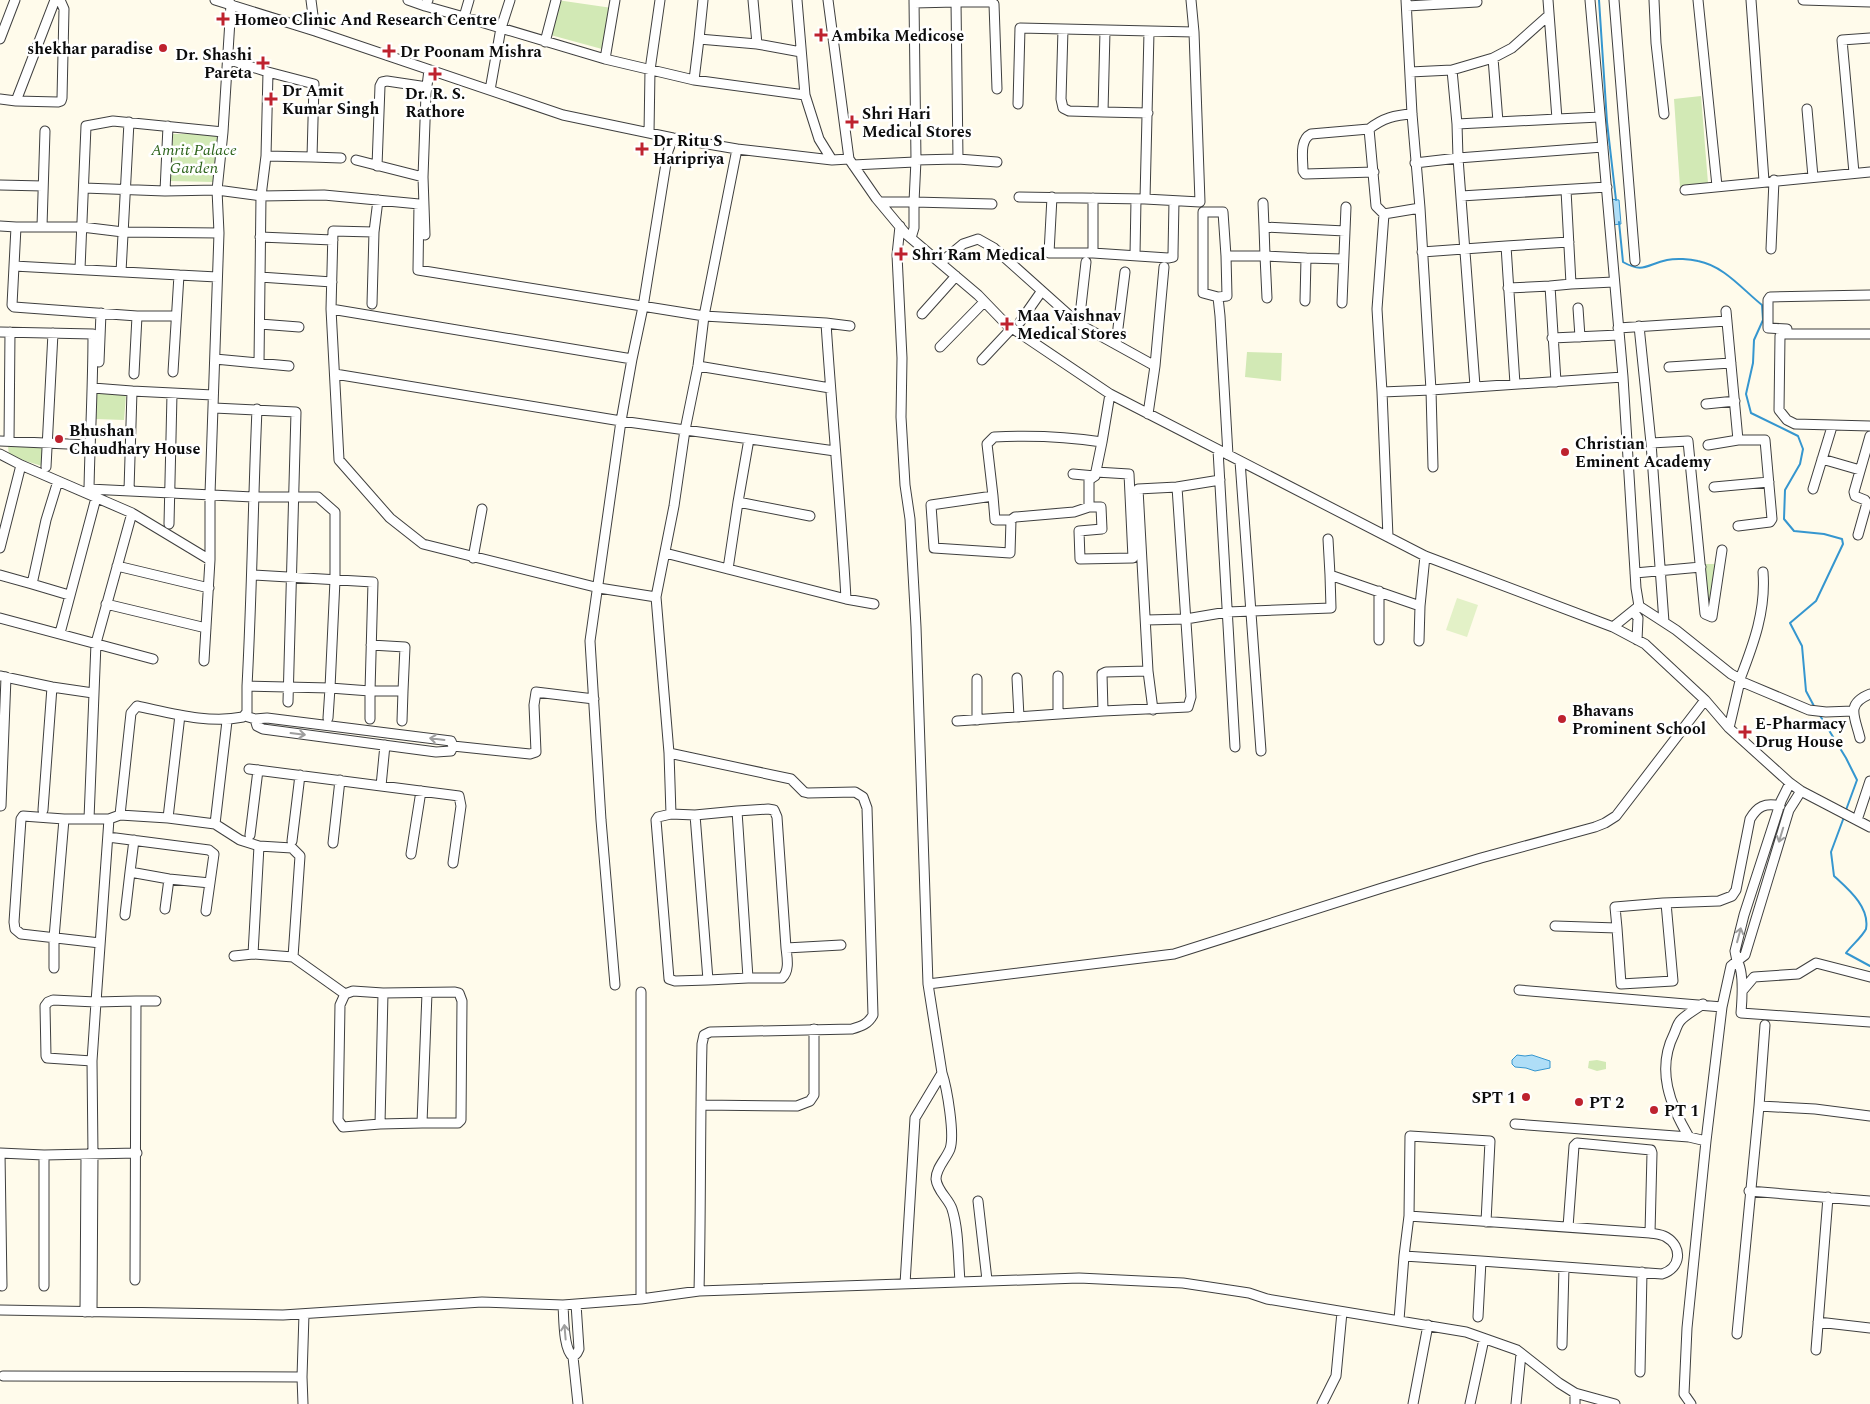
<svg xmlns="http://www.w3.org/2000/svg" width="1870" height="1404" font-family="Spectral,serif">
<rect width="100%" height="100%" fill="#fffbeb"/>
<path fill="#d2e9b5" d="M557 0 612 8 602 49 547 34Z
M1701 96 1708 183 1680 187 1674 99Z
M173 134H218L213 182 170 181Z
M1247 352 1282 353 1281 381 1245 377Z
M97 392 126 395 124 420 96 419Z
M43 445 42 466 9 456 8 446Z
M1702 564H1715L1709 610Z
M1597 1060 1606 1062V1069L1597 1071 1588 1068 1589 1061Z"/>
<path fill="#e3f1c7" d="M1457 598 1478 605 1467 637 1446 630Z"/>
<path fill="#afdef7" stroke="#3596cf" d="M1610 199 1619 200 1621 224 1612 225Z
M1517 1055 1525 1056 1532 1055 1550 1061V1068L1535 1071 1526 1068 1515 1067 1512 1064V1060Z"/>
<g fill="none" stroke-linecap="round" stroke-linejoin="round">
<path stroke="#3596cf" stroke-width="2" d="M1599 0 1607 122 1616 200
M1619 222 1623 262C1644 274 1647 264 1667 260 1676 258 1690 259 1698 261 1724 266 1742 289 1762 305L1763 320 1754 340 1753 363 1746 394 1751 413 1798 436 1803 449 1800 464 1785 490 1784 519 1794 531 1824 534 1842 539 1843 544 1816 601 1790 623 1802 646 1806 691 1815 708
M1819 714 1846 758 1857 780 1846 810
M1844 817 1831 852 1834 876C1848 889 1870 907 1866 929 1862 937 1852 945 1846 953L1870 966"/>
<g stroke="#3f3f3f" stroke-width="11">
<path id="minor" d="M215 0 315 31 563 115 673 138 737 149 832 160 849 159
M311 0 315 31
M408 0 425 6
M428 0 425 6 464 17
M469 0 464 17 605 59 615 0
M797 0 805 95
M828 0 849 159 876 198 906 234 978 295 1006 324 1110 394 1425 556 1613 627 1645 644 1705 700 1729 728 1790 783 1801 791 1870 827
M914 0 916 160 914 202 992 204
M1406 0 1412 114 1420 208 1431 390 1433 467
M1590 0 1623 377 1636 588 1639 606 1613 627
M1614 0 1635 261
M1654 0 1656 43 1664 114
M1698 0 1717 186
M1751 0 1764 181
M1803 0 1870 2
M956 2H990L994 4 997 89
M914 3 956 2 958 159 997 162
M1407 6 1477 2
M1063 29 1061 99 1063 108 1069 111 1103 112
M1105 31 1103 112 1148 113
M0 39 15 0
M699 39 703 0
M545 42 556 0
M757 44 801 52
M1493 58 1498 122
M227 59 268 72 266 156 261 196 259 363
M605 59 694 80 805 95 819 139 832 160
M1452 70 1493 58 1512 48 1549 15
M268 72 314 84 312 157 341 158
M1410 72 1452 70 1457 124
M694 80 699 39 757 44 753 0
M490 90 501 28 510 0
M0 99 16 101 55 0
M16 101 58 102 61 101 62 98 64 9 60 0
M1018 104 1020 28 1194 32
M1807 109 1813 177
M1557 119 1600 117
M1369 129C1383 118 1395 115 1412 114
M649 133 650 70 660 0
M266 156 312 157
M356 160 423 177 425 235
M916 160 958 159
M1415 163 1458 158 1457 124 1557 119 1548 0
M853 165 915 162
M377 166 380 86 382 82 387 81 427 87
M1374 172 1305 174 1303 171C1303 159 1299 140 1311 134L1369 129 1376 206 1384 214 1377 309 1382 392
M1854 173 1842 40 1870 38
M423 177 426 94 429 70
M0 185 43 186
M84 188 165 191 217 190 261 196 324 195 419 204 418 270 704 316 826 323 850 326
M1685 190 1870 172
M165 191 168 126
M1461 196 1607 187
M1019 197 1145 199 1200 202 1194 32 1191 0
M1052 197 1049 253H1093L1168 258 1173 257V253L1174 201
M1093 198V253
M1145 199 1149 32
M880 202H914V228L911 238
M1263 203 1264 227
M1384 214 1420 208
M0 226 16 227 14 266 179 275 173 372
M42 226 45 131
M900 226 897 255 902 358 901 417 905 485 910 519 916 627 928 984
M16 227H82L123 232 219 233
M374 232 333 231 331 309 339 460 390 518 423 544 599 588 656 597
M260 237 333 240
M1506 246 1569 242
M1771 249 1774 180
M1422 252 1506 246 1515 384
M1135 255 1136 199
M1226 256 1227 296 1218 297 1203 293V212H1223L1226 256H1265L1264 227 1345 231
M1086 262 1079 324 1155 366
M940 263 963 244 978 239 994 248 1079 324
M14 266 12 305 14 307 137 316H176
M80 269 86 126 113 121 223 132
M121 272 129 122
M179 275 217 277
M260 277 332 282
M1571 284 1614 282
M1508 288 1550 286
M1218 297 1220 316 1228 455
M1267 298 1265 256 1306 258
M1305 301 1306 258 1343 259
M1342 303 1346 207
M372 304 374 232 378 200
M1578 308 1580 337
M331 309 632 359
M1726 311 1738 440H1765L1772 519 1770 522 1738 526
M922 314 956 276
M1020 322 1041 292
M826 323C832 415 841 507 846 599
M260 324 299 327
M1639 326 1651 443 1664 622
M1618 328 1727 321
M1787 329 1768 328V300L1770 297 1870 295
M0 332 93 334C93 386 90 437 89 489L253 497H318L335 512V580L330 688 247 686C252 594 253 501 257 409
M1870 334H1781L1780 336 1779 410 1787 420 1795 424 1870 426
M1552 338 1619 335
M1116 344 1125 272
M940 347 984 302
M215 359 289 366
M982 360 1012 328
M99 362 101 313
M698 366 830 388
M1669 367 1731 363
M134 374 137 316
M335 374 621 421 835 451
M1556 382 1550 286 1571 284 1566 190
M1475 386 1458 158 1603 147
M93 388 132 391
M1706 404 1735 401
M214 408 296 412 288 702
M1148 414 1155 366 1164 267
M749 439 738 502 810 516
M0 441 90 445
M9 441 10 332
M1102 442 1095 476 1089 480V507L1074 512 1015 517 1011 520 1010 553 934 548 931 505 993 496 987 444 994 437C1033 435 1063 436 1102 442L1110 394
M1651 443 1688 441 1705 614 1712 617 1722 550
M1708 445 1738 440
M1218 450 1235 747
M0 454 21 465 132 513 210 560 204 661
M1822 459 1860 470
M1240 461 1261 751
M46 467 53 333
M1073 474 1095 476
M58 481 46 520 32 584 69 595
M1177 487 1220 480
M1714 487 1769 482
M1813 489 1831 430
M129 490 132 391 213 395
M993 496 995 520H1011
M1089 507H1101L1102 529 1079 531 1080 559 1133 558 1129 474 1096 472
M169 524 172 394
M1858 535 1867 503 1865 500 1855 496 1854 492 1870 436
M1388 537 1382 392 1431 390 1623 377
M1328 539 1330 575
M0 548 21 465
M665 553 846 599 874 604
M473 558 482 509
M210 560V494L219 233 217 190 223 132 231 4
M117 566 209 588
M728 569 738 502
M1635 573 1701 567
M0 575 32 584
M253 575 373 582 370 691 330 688 328 718
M1379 591V640
M106 604 206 628
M1420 606 1425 556
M1639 606 1676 630 1731 674 1740 679V681L1809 710 1826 712 1853 711
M1633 611 1638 618 1637 640
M0 618 153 659
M1146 620 1186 619 1227 612 1331 608 1330 575 1420 606 1419 641
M60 633 96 498
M371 645 405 647 403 691
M0 676 52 687 93 693
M1058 676V714
M1017 678 1019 717
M977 679V720
M1740 679C1754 643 1766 610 1763 572
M1103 711 1102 674 1106 672 1148 671
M245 716 255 719 267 718 451 741 453 746 451 751 436 752 263 729 257 726 255 719
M370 719V691H403L402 721
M957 721 1103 711 1188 707 1191 697 1177 487 1138 489 1148 671 1153 710
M1729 728 1740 681
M1860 738C1855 717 1845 704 1870 694
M453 746 530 754 536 752 534 705 536 692 594 699
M669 753 791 779 804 792 808 793 855 792 863 797 867 808 873 1015C868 1024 862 1026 852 1029L710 1032 704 1035 702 1044C700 1126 701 1209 699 1291
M249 769 459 796 461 806 453 863
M1790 783 1781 801 1744 915 1735 951 1737 961 1745 955 1789 810 1801 791
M381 786 385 745
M1 806 6 677
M43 810 52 687
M671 814 669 753 656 597 674 506 685 430 698 366 704 316 737 149
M120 815 168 818 215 824 240 840 259 846
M695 815 671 814 658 817 656 820 669 979 675 981 708 980 695 815 737 811 748 978H782C790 971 787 957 786 948L777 817 774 810 768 809 737 811
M168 818 180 715
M64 819H109L96 1002 136 1001 135 1280
M89 819 96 643 132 513
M109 819 120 815 131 713 137 706C171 713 208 724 243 717L247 712V686
M1857 820 1870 781
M215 824 227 721
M250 835 258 770
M108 837 209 850 214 854 206 911
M134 840 130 872 169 879 210 883
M292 841 300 775
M333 843 340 780
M411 854 421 791
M165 909 169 879
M125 915 130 872
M1555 926 1617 928 1621 984 1673 981 1666 903
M1617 928 1615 907 1663 903 1719 901 1732 896 1736 890 1750 819C1757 807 1765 802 1780 806
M786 948 841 945
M234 956 253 954 293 957 300 856 292 848 259 846 253 954
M293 957 345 994
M54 968V938L64 819 23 816 21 819 14 922 15 929 21 934 100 943
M708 980 748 978
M615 985 601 820 590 641 621 421 632 359 643 307 668 151 673 138
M1519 990 1722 1007
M1743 990 1754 977 1798 974 1816 963 1870 977
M383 993 380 1124 343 1127 338 1120 340 1005 345 994 353 991 383 993 455 992 459 993 462 1001 461 1120 458 1123H422L427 993
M136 1001H156
M1765 1025 1759 1106 1815 1109 1870 1116
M92 1061 47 1058 46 1056 45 1006 48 1002 53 1000 96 1002 92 1061 93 1155 92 1312
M942 1073C947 1088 955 1135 950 1149 946 1159 936 1168 936 1179 937 1191 949 1199 952 1209 959 1230 958 1259 960 1281
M701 1105 797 1106 810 1101 814 1095V1029
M380 1124 422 1123
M1515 1124 1689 1137 1706 1141
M1689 1137C1670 1105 1656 1070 1674 1034 1676 1030 1677 1024 1681 1020 1687 1014 1696 1009 1703 1004
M0 1153 44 1155 137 1153
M0 1153 2 1286
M44 1155V1286
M1749 1191 1870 1201
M978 1201 987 1280
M1409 1216 1650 1233C1655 1234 1661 1234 1666 1237 1683 1247 1681 1268 1662 1274L1481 1261 1478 1317
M1568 1227 1574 1146 1577 1143 1651 1150 1652 1153 1650 1233
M1481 1261 1404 1256 1409 1216 1410 1136 1490 1141 1486 1222
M905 1284 915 1118 942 1073 928 984 1174 954 1382 888 1481 858 1595 827 1605 823 1616 816 1705 700
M641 1299V992
M563 1305C564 1318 563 1349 573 1357L577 1353 579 1349 576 1304
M0 1310 283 1315 482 1302 563 1305 641 1299 699 1291 728 1290 1079 1278 1183 1283 1249 1293 1267 1299 1466 1332 1517 1350 1559 1383 1575 1393 1615 1404
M85 1312 86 1155
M1399 1320 1404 1256
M1818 1322 1870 1328
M1737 1334 1759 1106
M1562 1345 1564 1267
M1816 1350 1828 1197
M573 1357 578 1404
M1640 1372 1642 1272
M3 1376 302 1377 303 1404
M302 1377 304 1314
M1322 1404 1336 1376 1342 1312
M1413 1404 1428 1325
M1470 1404 1484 1339
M1516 1404 1521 1354
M1575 1404V1393
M1691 1404 1684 1394 1687 1328 1706 1141 1722 1007 1731 966 1737 961C1744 970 1742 1001 1741 1013L1870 1022"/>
</g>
<use href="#minor" stroke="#fff" stroke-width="9"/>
</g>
<defs><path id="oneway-shaft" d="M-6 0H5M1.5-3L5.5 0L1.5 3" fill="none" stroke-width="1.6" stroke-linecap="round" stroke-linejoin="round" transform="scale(1.25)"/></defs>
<g stroke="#9e9e9e">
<use href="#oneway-shaft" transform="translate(298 734) rotate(7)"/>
<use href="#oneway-shaft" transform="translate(437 739) rotate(-173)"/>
<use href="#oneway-shaft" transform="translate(1781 835) rotate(107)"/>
<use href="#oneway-shaft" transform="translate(1739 935) rotate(-75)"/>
<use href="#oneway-shaft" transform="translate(565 1332) rotate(-95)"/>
</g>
<g fill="#be222e" stroke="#fff" stroke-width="2">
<path d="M220.5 11.5h5v5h5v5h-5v5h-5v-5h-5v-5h5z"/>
<path d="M818.5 27.5h5v5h5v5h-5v5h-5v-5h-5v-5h5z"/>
<circle cx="163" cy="48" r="5"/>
<path d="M386.5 43.5h5v5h5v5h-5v5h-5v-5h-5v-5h5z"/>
<path d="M260.5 55.5h5v5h5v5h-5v5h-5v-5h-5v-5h5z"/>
<path d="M432.5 66.5h5v5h5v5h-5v5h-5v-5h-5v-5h5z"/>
<path d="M268.5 91.5h5v5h5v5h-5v5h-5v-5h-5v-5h5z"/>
<path d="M849.5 114.5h5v5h5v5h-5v5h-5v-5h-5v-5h5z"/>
<path d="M639.5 141.5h5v5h5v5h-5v5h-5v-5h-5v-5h5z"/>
<path d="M898.5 246.5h5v5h5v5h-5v5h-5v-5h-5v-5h5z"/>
<path d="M1004.5 316.5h5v5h5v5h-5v5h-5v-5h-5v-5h5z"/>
<circle cx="59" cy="439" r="5"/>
<circle cx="1565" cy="452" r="5"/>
<circle cx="1562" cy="719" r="5"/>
<path d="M1742.5 724.5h5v5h5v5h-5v5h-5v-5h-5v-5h5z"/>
<circle cx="1526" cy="1097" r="5"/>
<circle cx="1579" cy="1102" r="5"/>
<circle cx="1654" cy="1110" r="5"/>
</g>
<g text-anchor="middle" stroke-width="5" stroke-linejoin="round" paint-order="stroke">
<g font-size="16" font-weight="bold" fill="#0c0c0c" stroke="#fff" text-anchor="start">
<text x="234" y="25">Homeo Clinic And Research Centre</text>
<text x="831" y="41">Ambika Medicose</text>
<text x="153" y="54" text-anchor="end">shekhar paradise</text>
<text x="400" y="57">Dr Poonam Mishra</text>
<text x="252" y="60" text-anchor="end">Dr. Shashi<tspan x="252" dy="18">Pareta</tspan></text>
<text x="282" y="96">Dr Amit<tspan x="282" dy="18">Kumar Singh</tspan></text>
<text x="435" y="99" text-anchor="middle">Dr. R. S.<tspan x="435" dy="18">Rathore</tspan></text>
<text x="862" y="119">Shri Hari<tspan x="862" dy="18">Medical Stores</tspan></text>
<text x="653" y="146">Dr Ritu S<tspan x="653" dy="18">Haripriya</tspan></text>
<text x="912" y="260">Shri Ram Medical</text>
<text x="1017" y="321">Maa Vaishnav<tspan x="1017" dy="18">Medical Stores</tspan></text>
<text x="69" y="436">Bhushan<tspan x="69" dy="18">Chaudhary House</tspan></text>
<text x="1575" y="449">Christian<tspan x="1575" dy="18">Eminent Academy</tspan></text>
<text x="1572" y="716">Bhavans<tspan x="1572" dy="18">Prominent School</tspan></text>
<text x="1755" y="729">E-Pharmacy<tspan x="1755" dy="18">Drug House</tspan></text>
<text x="1516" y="1103" text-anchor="end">SPT 1</text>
<text x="1589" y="1108">PT 2</text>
<text x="1664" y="1116">PT 1</text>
</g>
<g font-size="16" font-style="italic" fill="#2d641c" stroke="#fff">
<text x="194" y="155">Amrit Palace<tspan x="194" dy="18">Garden</tspan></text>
</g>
</g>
</svg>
